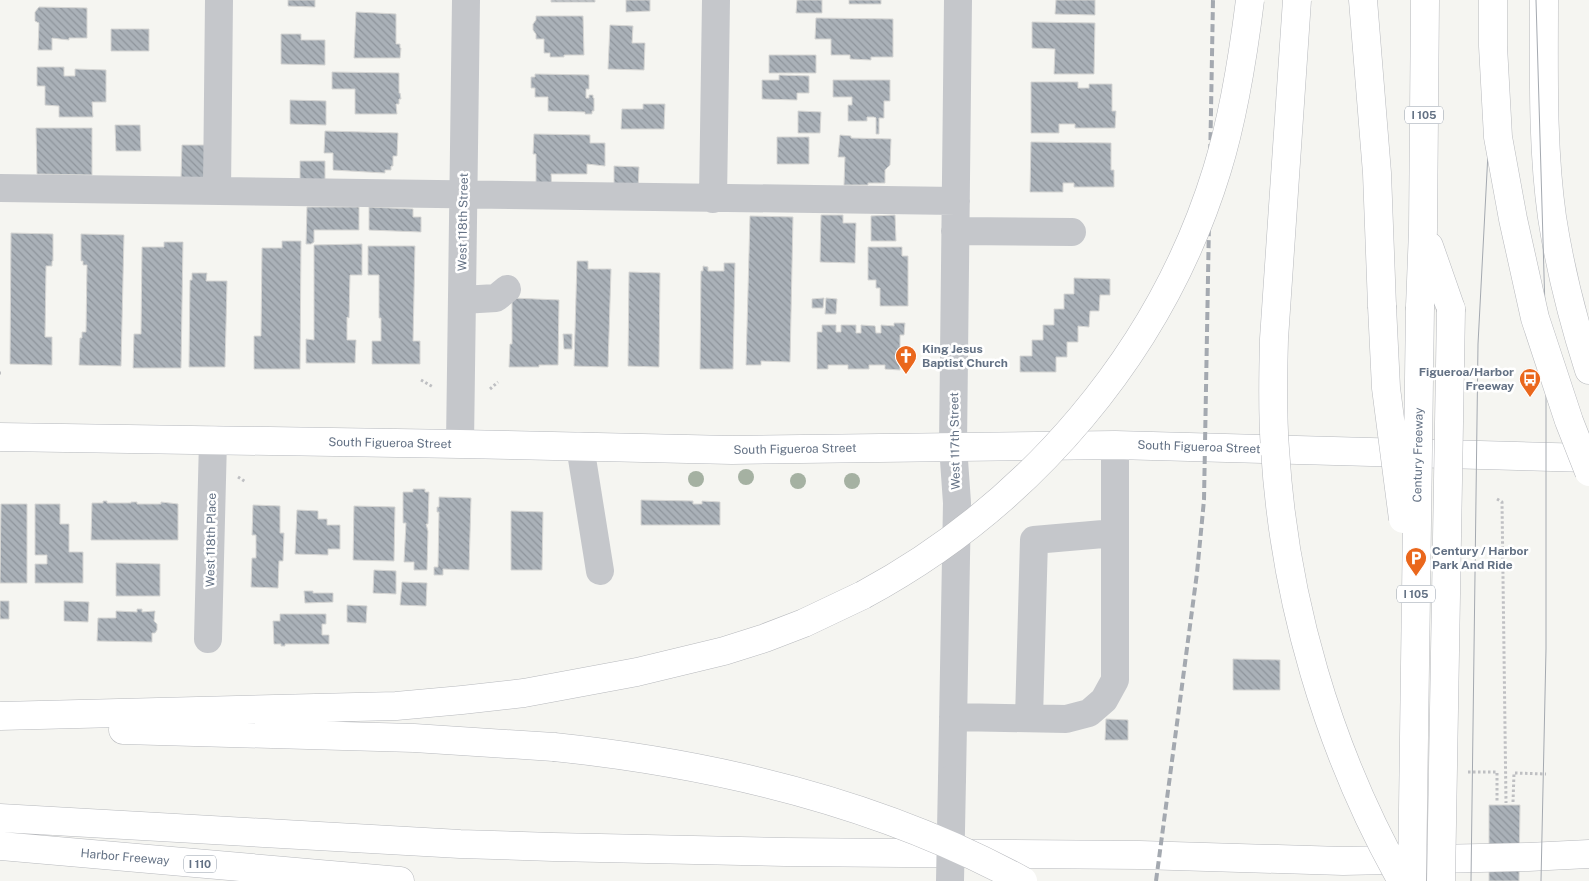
<svg xmlns="http://www.w3.org/2000/svg" width="1589" height="881" font-family="'Public Sans',sans-serif">
<defs>
<pattern id="building-back-hatch" width="6" height="6" patternUnits="userSpaceOnUse" patternTransform="scale(1.25)"><rect width="6" height="6" fill="#aab1b8"/><path d="M-1 5l2 2M0 0l6 6M5-1l2 2" fill="none" stroke="#8e949b"/></pattern>
</defs>
<rect width="100%" height="100%" fill="#f5f5f1"/>
<path fill="url(#building-back-hatch)" stroke="#d6d6d4" d="M288 0H315V7L288 6Z
M551 0H595V2H551Z
M626 0H650V11L626 12Z
M797 0H822V13H796Z
M849 0H881V4H849Z
M1056 0H1095V15L1055 14Z
M39 7 87 8V38H69V40L52 38V50H38L39 23 35 21V12Z
M356 12 396 14V44H400V48H401L400 58H354Z
M536 16H583L584 55H564V57H550V53H544V39H536V34L533 30V24L536 20Z
M816 18 893 19V57H871V60L850 59V55H831V39H815Z
M1032 22 1095 23 1094 74H1054L1055 49 1032 48Z
M610 25 633 26 632 43H645L644 70 608 69Z
M111 29H149V51H111Z
M281 34H301V40H325V65L281 64Z
M769 55H816V73H769Z
M37 67H64V76H75V69L106 70V102H92L93 117H59V106L45 105V86H37Z
M332 72 399 73V93H400L401 99H399V104H396L397 114H355V89H332Z
M535 74 589 75V89H586V98H589V95H593V98H594V111H592V114H585V112L548 111V97H535V88H531V77H535Z
M779 75 809 76V93H797V100L762 99V80H779Z
M833 80H890V101H884V118H879V134H876V118L874 117H867V121H848V105H852V97H833Z
M1031 82H1078V88H1089V84H1112V111H1116L1115 128H1075V124H1059V133H1031Z
M290 100 326 101V125L290 124Z
M643 104H665L664 129H621L622 109H643Z
M798 111 821 112 820 133H798Z
M115 125H140L141 151H116Z
M36 128H92V175L37 174Z
M325 131 398 133 397 156H393V166H391V170H385V173L333 170V153H324Z
M534 134 590 135V143H605V166L587 164V174H551L552 188 536 187V154H533Z
M840 135 851 136V138L891 139 890 165 885 170V183H868V185H844L845 157H838Z
M777 137H809V164H777Z
M1031 142 1111 143V170H1114V187H1074V183H1063V192H1030Z
M182 145H205L204 180 181 179Z
M300 161H325V184H300Z
M614 166 639 167 638 189 614 188Z
M307 207H359V230H314V242L311 244H306Z
M369 207 413 209V217H421V232L369 230Z
M821 215H843V223H856L855 263 820 262Z
M895 215 896 241H871V216Z
M750 216 793 217 790 362 761 361V365H746Z
M11 233 53 234V261H52V266H46L45 337H52V365L10 364Z
M81 234 124 235 121 366 79 365 80 338H82V332H86L87 265H83V261H81Z
M282 241H301L300 369H254V336H261L262 248H282Z
M164 242H183L181 368H133L134 334H141L142 247H164Z
M362 244V275H350L349 318 347 317V340H356L355 363H306V339L314 340V245Z
M368 246H415L413 341H420V364H372V341H381V318H379V275H368Z
M868 247H902V256H908V306H880V288H876V280H868Z
M577 261H588V269H611L608 367 574 366Z
M724 263H735L733 369H700L701 271H703V266L708 267V271H724Z
M629 272 660 273 659 367 628 366Z
M192 273H207L206 281H227L225 367H189L190 280H192Z
M1074 278 1110 279V295H1100L1099 311H1090L1089 327 1078 326V342H1067V357H1056V372H1020V356H1032V340H1043V325H1054V309H1064V294H1074Z
M512 298 559 300 558 365H539V367H509L510 344H512Z
M824 298 823 308H812V299Z
M826 298 837 299 836 314H825Z
M894 323H905L904 335H900V370L885 369V365H869V369H848V365H828V369H817V332H822V325H836V332H841V325H856V333H861V325L875 326 876 333H881V325L894 326Z
M563 334H572V349H564Z
M413 489H425V492H429L428 524H426L428 531 427 570H414V562H404L406 523H403V492H413Z
M439 497 471 498 469 570 443 569V575H434V567H438L439 512H437V507H439Z
M641 500 693 501V504H702V501L720 502V525H641Z
M103 501H107V503H131V502H137V504H161V502L178 504V540H91L92 503H103Z
M1 504H27V583H0Z
M35 504H60V524H69V552H83V583H35V564H47V555H35Z
M253 505 280 506V533H284L283 561H279L278 588 251 587 252 558H256V535H252Z
M354 506 395 507 394 561 353 560Z
M297 510 318 511V519H327V525H340V549H328V555L295 554Z
M511 511 543 512 542 570H511Z
M116 563 160 564V596H116Z
M374 570 396 571V594L373 593Z
M402 582 427 583 426 606 400 605Z
M304 591H313V593H333V602L305 603Z
M0 601H9V619H0Z
M64 601 89 602 88 622 64 621Z
M347 605 367 606 366 623 347 622Z
M137 609H142V612L155 611 154 621 157 624V630L155 633H152V642L97 641 98 618H116V611L137 612Z
M280 614H326V624H322V635H329V644H285V646H281V644H274L273 621H280Z
M1233 659 1280 660V690H1233Z
M1106 719 1128 720V740H1105Z
M1489 805H1520L1519 881H1489Z"/>
<g fill="none" stroke-linecap="round" stroke-linejoin="round">
<g stroke="#b5b8bd" stroke-width="29">
<path id="major" d="M0 437 460 444 732 450 1115 445 1589 458"/>
</g>
<g stroke="#b7b9bd" stroke-width="29">
<path id="highway" d="M1363 0 1377 173 1382 306
M1544 0C1544 72 1542 146 1552 217 1560 269 1573 320 1589 370
M1429 246 1451 309
M1420 307 1423 230 1425 0
M0 716 396 706 462 700 524 693 637 672 724 651 765 638 804 623 863 595
M123 730 414 738 554 747
M0 818 460 844 553 847 785 852 1140 855 1343 861 1528 857 1589 854
M0 846 400 881"/>
</g>
<path stroke="#bebfc2" stroke-width="3" stroke-dasharray="2.5 2.5" stroke-linecap="butt" d="M0 373H1
M421 380 433 387
M490 389 498 382
M238 477 246 482
M1497 499 1502 502 1506 803
M1468 772H1497V803
M1513 802 1514 773 1546 774"/>
<path stroke="#c5c7cb" stroke-width="28" d="M0 188 956 201
M217 191 219 0
M713 199 716 0
M955 231 1072 232
M462 300 496 298 507 289
M460 444 466 0
M580 446 600 571
M208 639 213 440
M953 717 1066 719 1089 713 1104 700 1115 680V445
M1029 718 1034 540 1115 533
M952 779 957 503 953 446 958 0"/>
<use href="#major" stroke="#fff" stroke-width="28"/>
<use href="#highway" stroke="#fff" stroke-width="28"/>
<path stroke="#a4a9b0" stroke-width="1" d="M1536 0 1546 343V649L1541 881
M1471 881 1478 344 1496 0"/>
<path stroke="#a4a9b0" stroke-width="4" stroke-dasharray="8 4" stroke-linecap="butt" d="M1156 881 1197 573 1204 500 1213 0"/>
<g stroke="#b7b9bd" stroke-width="29" stroke-linecap="butt">
<path id="highway-bridge" d="M1297 0 1274 339C1273 375 1272 412 1275 449 1284 599 1328 750 1402 881
M1493 0V46L1498 137 1513 219 1535 318 1569 421 1589 472
M1382 306 1386 388 1403 519
M863 595C1030 505 1161 352 1217 170 1234 115 1243 57 1250 0
M554 747C716 764 879 802 1023 881
M1412 881 1420 307
M1441 881 1451 309"/>
</g>
<path stroke="#c5c7cb" stroke-width="28" d="M950 881 952 779"/>
<use href="#highway-bridge" stroke="#fff" stroke-width="28"/>
</g>
<g fill="#a5b1a2">
<circle cx="746" cy="477" r="8"/>
<circle cx="696" cy="479" r="8"/>
<circle cx="798" cy="481" r="8"/>
<circle cx="852" cy="481" r="8"/>
</g>
<defs>
<g id="church-pin" transform="scale(1.125)"><path d="M0 17L-7.5 6A9.5 9.5 0 1 1 7.5 6Z" fill="#ea671c" stroke="#fff"/><path d="M-1.2-6h2.4v3.5h3.3v2.4h-3.3V6h-2.4V-.1h-3.3v-2.4h3.3Z" fill="#fff"/></g>
<g id="bus-pin" transform="scale(1.125)"><path d="M0 17L-7.5 6A9.5 9.5 0 1 1 7.5 6Z" fill="#ea671c" stroke="#fff"/><path d="M-5-6H5V4H4V6H2V4H-2V6H-4V4H-5ZM-3.5-4V0h7V-4ZM-3.5 1.2v1.5H-2V1.2ZM2 1.2v1.5H3.5V1.2Z" fill="#fff"/></g>
<g id="parking-pin" transform="scale(1.125)"><path d="M0 17L-7.5 6A9.5 9.5 0 1 1 7.5 6Z" fill="#ea671c" stroke="#fff"/><path d="M-3.5-5.5H1a3.5 3.5 0 0 1 0 7H-1V5.5H-3.5ZM-1-3.4V-.6H.8a1.4 1.4 0 0 0 0-2.8Z" fill="#fff"/></g>
</defs>
<g fill-rule="evenodd">
<use href="#church-pin" x="906" y="356"/>
<use href="#bus-pin" x="1530" y="379"/>
<use href="#parking-pin" x="1416" y="558"/>
</g>
<g text-anchor="middle" stroke-width="5" stroke-linejoin="round" paint-order="stroke">
<g fill="#fff" stroke="#929ca9" stroke-width="1">
<rect x="1405" y="106.5" width="38" height="17" rx="4"/>
<rect x="1397" y="585.5" width="38" height="17" rx="4"/>
<rect x="184" y="855.5" width="32" height="17" rx="4"/>
</g>
<g font-size="11" font-weight="bold" fill="#637184">
<text x="1424" y="119">I 105</text>
<text x="1416" y="598">I 105</text>
<text x="200" y="868">I 110</text>
</g>
<g font-size="12" fill="#637184" stroke="#fff">
<text transform="translate(463 222) rotate(-89)" y="4">West 118th Street</text>
<text transform="translate(955 441) rotate(-91)" y="4">West 117th Street</text>
<text transform="translate(390 443) rotate(1)" y="4">South Figueroa Street</text>
<text transform="translate(1199 447) rotate(2)" y="4">South Figueroa Street</text>
<text transform="translate(795 449) rotate(-1)" y="4">South Figueroa Street</text>
<text transform="translate(1418 455) rotate(-89)" y="4">Century Freeway</text>
<text transform="translate(211 540) rotate(-89)" y="4">West 118th Place</text>
<text transform="translate(125 857) rotate(5)" y="4">Harbor Freeway</text>
</g>
<g font-size="12" font-weight="bold" fill="#637184" stroke="#fff" text-anchor="start">
<text x="922" y="353">King Jesus<tspan x="922" dy="14">Baptist Church</tspan></text>
<text x="1514" y="376" text-anchor="end">Figueroa/Harbor<tspan x="1514" dy="14">Freeway</tspan></text>
<text x="1432" y="555">Century / Harbor<tspan x="1432" dy="14">Park And Ride</tspan></text>
</g>
</g>
</svg>
